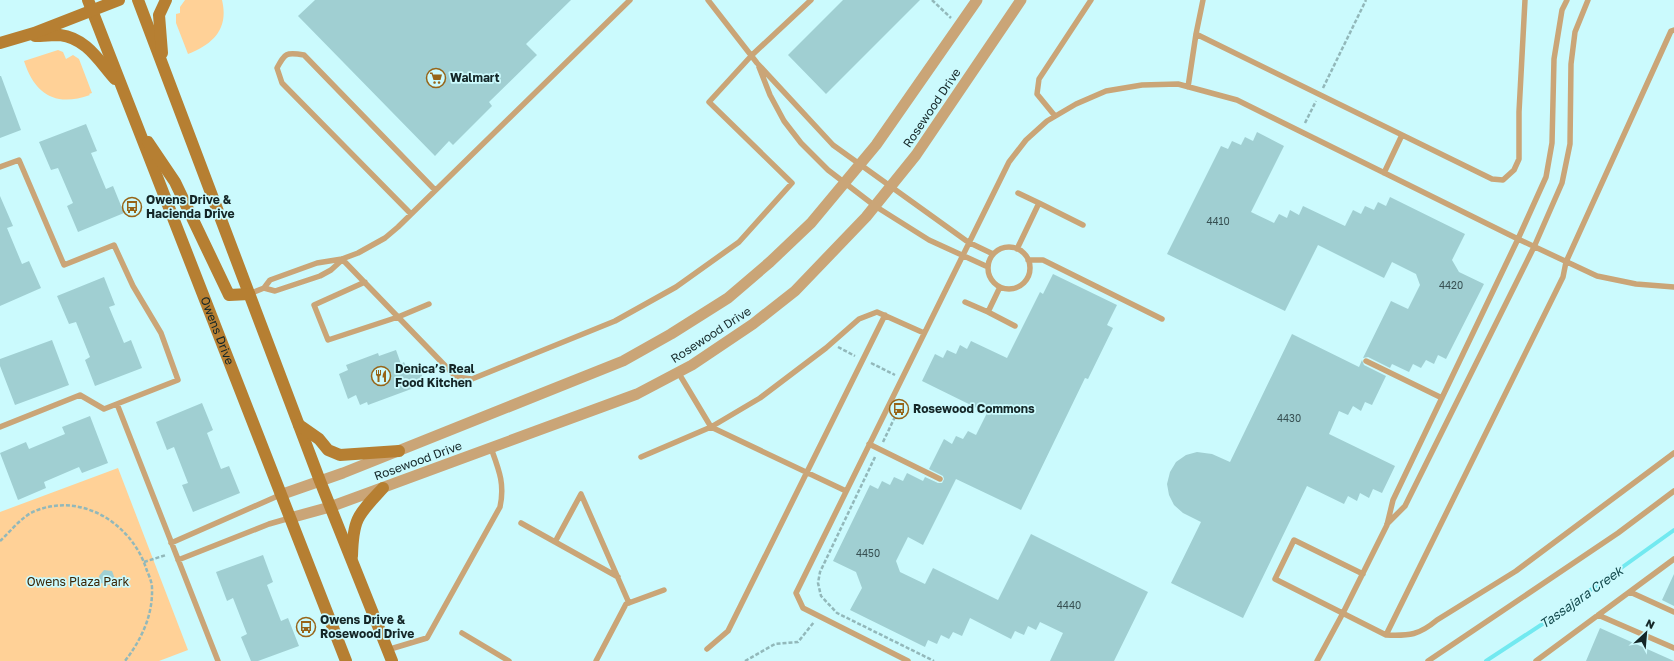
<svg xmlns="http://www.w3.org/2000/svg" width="1674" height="661" font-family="'Golos Text',sans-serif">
<rect width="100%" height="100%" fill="#cbfafd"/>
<path fill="#ffd197" d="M185 0H222C229 29 213 44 188 54L176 23V14L180 13V7Z
M58 50 63 52 66 59 73 55 79 59 92 93 89 94 90 95C56 107 35 95 24 61Z
M118 468 188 650 159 661H0V512Z"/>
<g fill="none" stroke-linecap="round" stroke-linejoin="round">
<path stroke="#72e9f0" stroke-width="4" d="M1486 661 1550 619 1674 530"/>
</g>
<path fill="#a0cfd2" d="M315 0H571L526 44 537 55 489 102 492 106 453 145 449 141 435 156 298 16Z
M843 0H920L826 94 788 55Z
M0 76H1L21 130 0 138Z
M86 124 97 151 91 153 106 189 113 186 124 213 78 232 67 206 73 203 58 168 51 170 39 142Z
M1257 132 1284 146 1251 212 1274 223 1279 214 1287 218 1290 210 1299 215 1303 206 1345 226 1353 210 1361 214 1365 206 1374 210 1378 202 1386 206 1390 197 1465 234 1452 260 1459 272 1484 284 1446 359 1438 355 1434 364 1426 360 1421 368 1413 364 1409 372 1392 364 1390 368 1368 357 1363 358 1391 301 1408 309 1420 285 1416 274 1392 262 1384 278 1318 245 1285 311 1167 254 1221 146 1228 149 1232 141 1241 145 1245 137 1253 141Z
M0 196 13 226 7 228 22 264 29 261 41 288 0 306Z
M1053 274 1117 305 1107 325 1113 328 1088 379 1085 378 1021 510 956 479 923 545 908 537 896 561 900 572 925 584 933 568 998 600 1031 534 1148 592 1114 661H1050L1063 633 1040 622 1036 630 1028 626 1024 635 1015 631 1011 639 970 618 962 636 953 632 949 639 941 635 937 644 928 640 925 647 850 610 862 588 856 572 833 561 870 485 878 489 882 481 890 485 894 477 903 481 907 473 923 481 925 477 938 483H942L944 479 943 476 929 469 944 439 952 444 956 436 963 439 968 431 976 435 987 413 922 381 935 354 943 358 947 350 956 354 960 345 967 349 971 341 1007 358 1040 292 1043 294Z
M104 277 115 305 109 307 124 343 131 340 142 368 95 386 85 360 90 357 76 322 69 324 57 296Z
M1292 334 1359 367 1362 360 1364 365 1386 376 1372 405 1365 402 1361 411 1353 406 1348 415 1339 411 1329 434 1395 466 1382 493 1373 489 1369 498 1360 493 1357 501 1348 496 1344 504 1307 486 1243 618 1171 583 1201 522 1183 513 1174 505 1169 495 1167 484 1170 472 1176 462 1186 455 1197 452 1212 454 1230 462Z
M52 340 69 385 15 405 0 366V359Z
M396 350 401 364 404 362 408 371 419 367 423 379 412 383 414 388 368 405 367 402 360 405 356 395 348 399 339 374 348 370 346 365 378 353 379 356Z
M202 403 213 430 207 433 221 469 229 466 240 493 193 512 182 485 188 483 174 447 167 450 156 422Z
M90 416 108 463 82 473 79 467 44 482 46 488 18 500 0 453 26 442 29 449 65 434 62 427Z
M263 555 273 582 267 585 281 621 288 618 299 646 258 661H251L241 637 247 634 233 598 227 601 216 572Z
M104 570 112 571 115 579 110 585 101 583 99 576Z
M1674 574V606L1662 600Z
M1600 628 1674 661H1586Z"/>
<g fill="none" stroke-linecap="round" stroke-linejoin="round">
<path stroke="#92b8ba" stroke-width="2.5" stroke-dasharray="4 2" stroke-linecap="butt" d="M932 0 951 18
M1323 88 1366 0
M1305 123 1316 101
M838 347 855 356
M871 363 895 375
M883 442 903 400
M875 457 820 572 818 583 821 596 837 613 934 661
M0 541C11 531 21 517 35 511 81 492 131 523 146 568 148 574 152 581 152 588 153 616 141 640 125 661
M144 562 166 555
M745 661 775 644 798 642 814 622"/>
<path stroke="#caa577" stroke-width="5.5" d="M708 0 757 63 833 145 968 242 993 254
M1196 34 1492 179 1503 180 1514 170 1519 159V112L1525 0
M759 67 770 95 784 121 801 143 828 170 875 206 929 240 988 267
M1188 87 1196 34 1203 0
M1055 116 1037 94 1039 79 1091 0
M0 167 19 160 64 265 114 245 133 286 161 333 178 380 104 409 80 395 0 427
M1384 173 1402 135
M1018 193 1039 203
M411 214 282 83 277 68C285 53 286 52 304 55L435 190
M988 268a21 21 0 1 1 42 0a21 21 0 1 1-42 0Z
M1017 249 1039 203 1083 225
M342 259 456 377 472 379 615 321 676 287 739 242 792 183 709 102 752 55 811 0
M1028 260H1043L1162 319
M365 282 314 305 328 340 398 317 429 304
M1000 287 988 312 1015 326
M264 288 275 291 320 276 331 270 342 260
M249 294 264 288 270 280 317 263 342 259 358 253 385 238 398 227 630 0
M965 302 988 312
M1366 361 1442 398
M678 372 711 427 846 491
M117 404 218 661
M869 444 940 479
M641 457 711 427 760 398 826 348 859 319 877 312 924 333
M521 523 618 577
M1387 524 1405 506 1534 247 1562 183 1570 144 1571 64 1575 32 1588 0
M555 542 581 494 629 603
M171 543 280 495
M178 560 269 524 290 518
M1363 574 1294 540 1275 579 1386 635C1410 636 1419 635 1437 620L1516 571 1674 453
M1630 592 1674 612
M1598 615 1674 648
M462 633 509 661
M1386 635 1563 277 1566 262 1671 31 1674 30
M707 649 728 631 885 315
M387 650 427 638 500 507C505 484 499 470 491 448
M596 661 626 604 664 590
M908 661 803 608 796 593 1009 162 1026 140 1047 121 1076 104 1106 91 1142 85 1178 84 1237 100 1518 239 1597 276 1636 284 1674 287
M1317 661 1343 613 1387 525 1393 500 1518 239 1546 177 1552 143 1554 59 1562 10 1567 0
M1428 661 1618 533 1674 491
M1536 661 1674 559"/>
<path stroke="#caa577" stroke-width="11" d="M280 495 343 473 623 361 671 334 728 298 770 262 811 223 876 145 977 0
M290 518 330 507 637 394 692 365 753 324 795 291 866 217 916 155 1021 0"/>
<g stroke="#b67f32" stroke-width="12">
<path id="s1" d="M88 0 346 661"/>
<path d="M138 0 320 481 392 661"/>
<path d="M35 36C43 36 52 35 60 35 86 38 99 61 115 79"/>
<path d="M0 43 34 33 119 0"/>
<path d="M162 53 159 15 166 0"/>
<path d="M148 142 175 182 229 295 249 294"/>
<path d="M299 425 319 439 328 450 340 455 399 451"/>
<path d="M352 556C353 518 358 515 383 488"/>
</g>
</g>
<defs>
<g id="supermarket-ring" transform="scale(1)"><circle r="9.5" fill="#cbfafd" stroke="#976518" stroke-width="1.5"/><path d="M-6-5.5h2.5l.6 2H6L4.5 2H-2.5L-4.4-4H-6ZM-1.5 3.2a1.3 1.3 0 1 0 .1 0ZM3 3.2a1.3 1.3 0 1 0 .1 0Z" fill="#976518"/></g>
<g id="bus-ring" transform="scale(1)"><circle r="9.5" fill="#cbfafd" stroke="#976518" stroke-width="1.5"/><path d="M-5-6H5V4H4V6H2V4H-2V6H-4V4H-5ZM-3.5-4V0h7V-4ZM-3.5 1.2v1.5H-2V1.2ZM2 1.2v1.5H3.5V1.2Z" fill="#976518"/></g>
<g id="restaurant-ring" transform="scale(1)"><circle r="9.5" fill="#cbfafd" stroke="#976518" stroke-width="1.5"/><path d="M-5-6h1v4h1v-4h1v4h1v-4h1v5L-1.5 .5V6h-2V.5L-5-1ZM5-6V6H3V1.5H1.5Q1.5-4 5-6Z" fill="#976518"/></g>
</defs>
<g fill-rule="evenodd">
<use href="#supermarket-ring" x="436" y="78"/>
<use href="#bus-ring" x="132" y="207"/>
<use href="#restaurant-ring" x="381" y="376"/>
<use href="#bus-ring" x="899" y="409"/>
<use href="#bus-ring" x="306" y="627"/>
</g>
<g text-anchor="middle" stroke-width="3.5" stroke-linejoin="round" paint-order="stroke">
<g font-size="10" fill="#375052">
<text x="1218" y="225">4410</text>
<text x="1451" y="289">4420</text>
<text x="1289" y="422">4430</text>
<text x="868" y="557">4450</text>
<text x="1069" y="609">4440</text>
</g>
<g font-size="12" font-weight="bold" fill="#142627" stroke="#cbfafd" text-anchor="start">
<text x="450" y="82">Walmart</text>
<text x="146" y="204">Owens Drive &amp;<tspan x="146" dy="14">Hacienda Drive</tspan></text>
<text x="395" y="373">Denica’s Real<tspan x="395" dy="14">Food Kitchen</tspan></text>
<text x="913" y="413">Rosewood Commons</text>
<text x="320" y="624">Owens Drive &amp;<tspan x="320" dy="14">Rosewood Drive</tspan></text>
</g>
<g font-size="12" fill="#142627" stroke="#cbfafd">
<text transform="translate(932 108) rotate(-56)" y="4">Rosewood Drive</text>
<text dy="4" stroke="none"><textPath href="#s1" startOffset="355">Owens Drive</textPath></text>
<text transform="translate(711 335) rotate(-33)" y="4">Rosewood Drive</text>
<text transform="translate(418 461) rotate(-20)" y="4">Rosewood Drive</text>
</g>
<g font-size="12" fill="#3b2606" stroke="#cbfafd">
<text x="78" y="586">Owens Plaza Park</text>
</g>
<g font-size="13" font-style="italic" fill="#134a4d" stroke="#cbfafd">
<text transform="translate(1581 597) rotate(-35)" y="5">Tassajara Creek</text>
</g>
</g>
<g transform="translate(1646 633) rotate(26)" stroke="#cbfafd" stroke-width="3" paint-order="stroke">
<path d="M0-3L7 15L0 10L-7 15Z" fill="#142627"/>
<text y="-6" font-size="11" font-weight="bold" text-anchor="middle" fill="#142627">N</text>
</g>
</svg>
